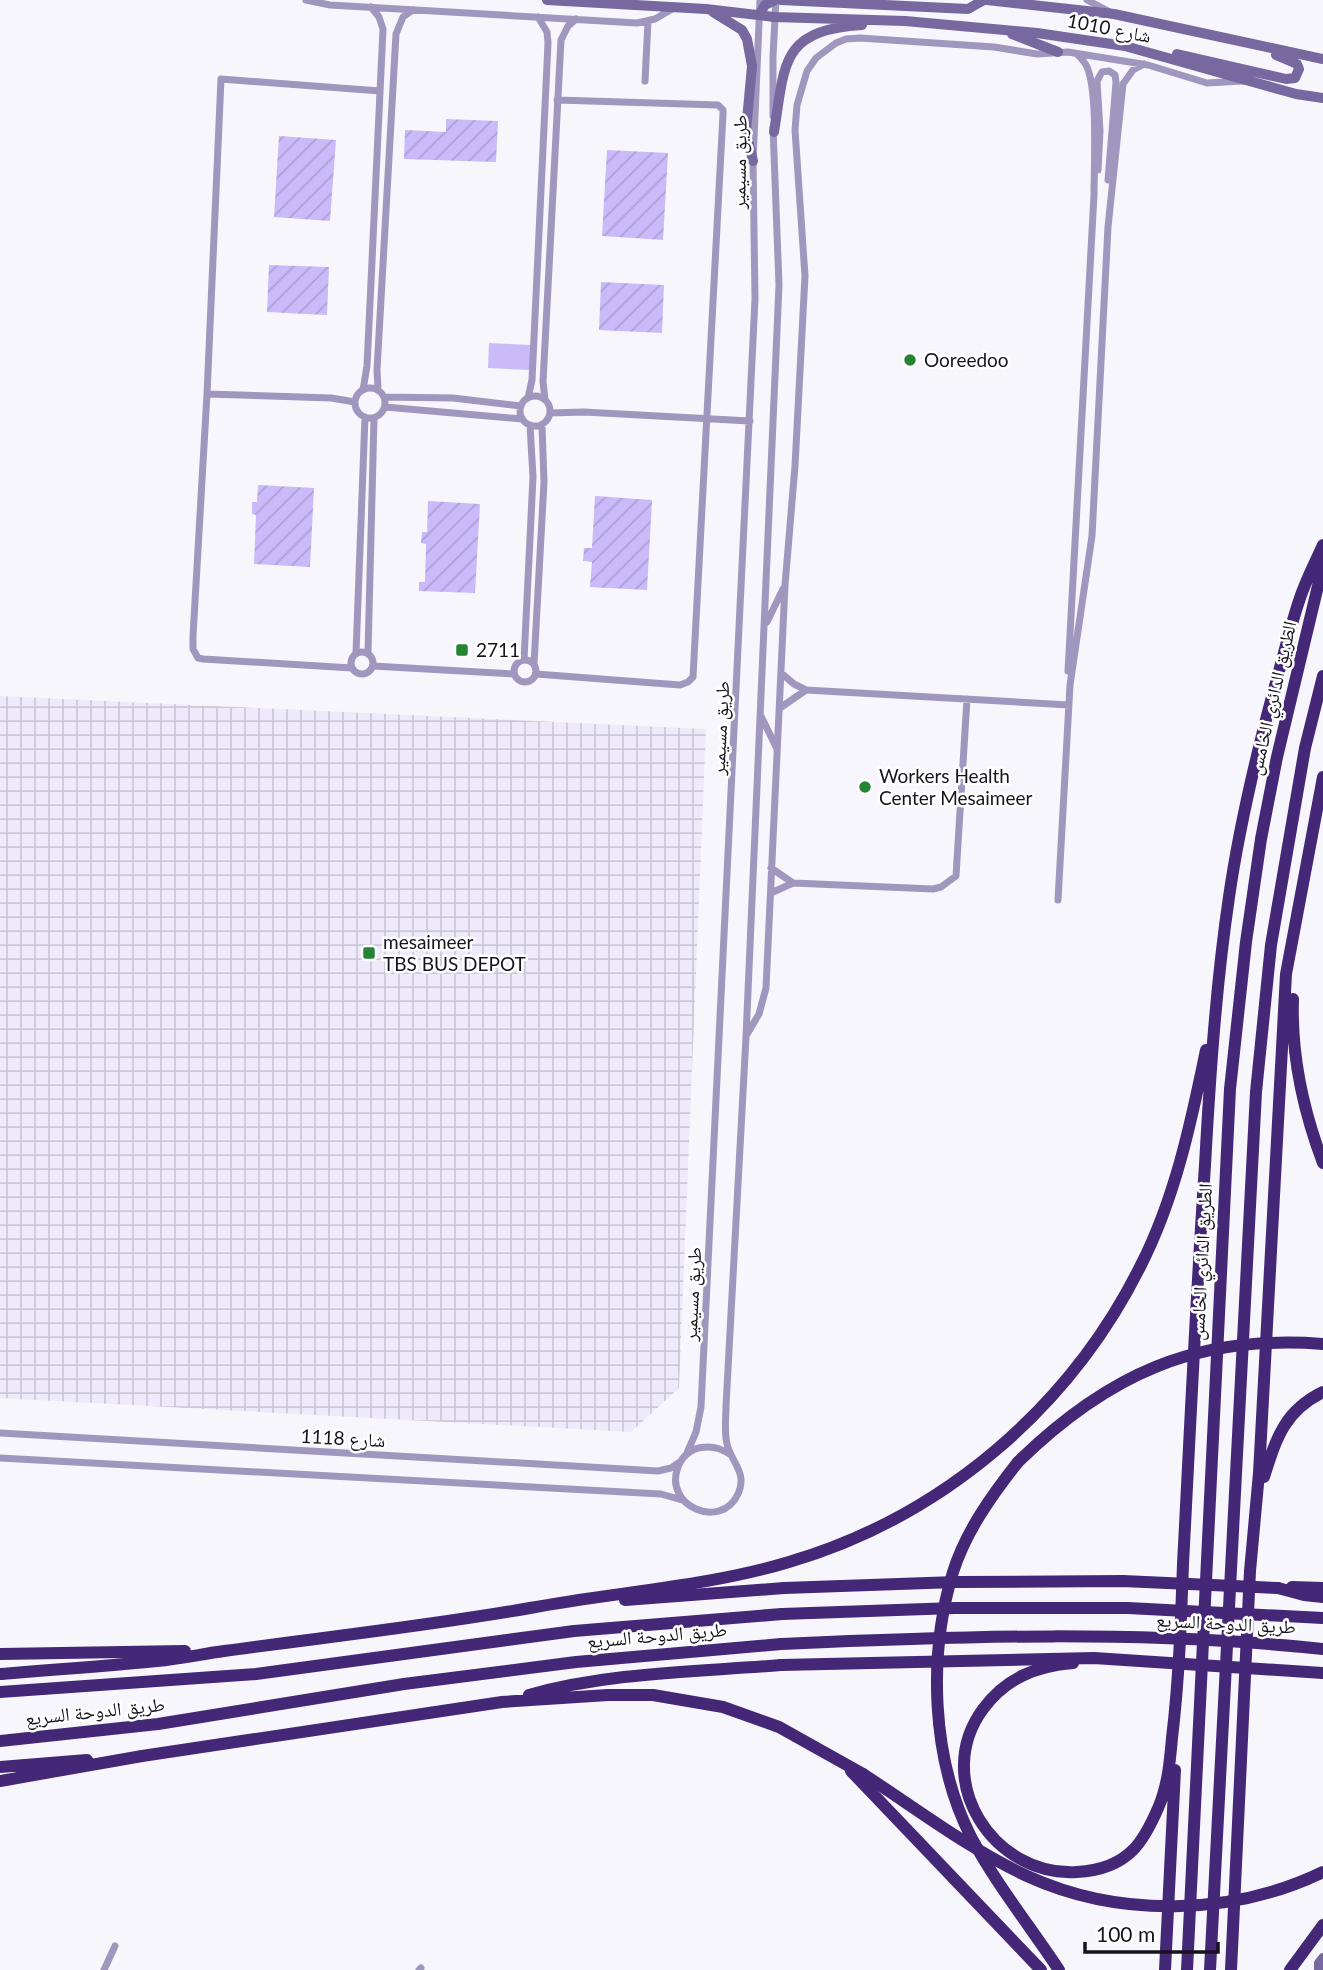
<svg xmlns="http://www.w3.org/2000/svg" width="1323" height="1970" font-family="Lato,'Noto Naskh Arabic',sans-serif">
<defs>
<pattern id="industrial-grid" width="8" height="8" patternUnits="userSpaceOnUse" patternTransform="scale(1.75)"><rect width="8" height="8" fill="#eeeafb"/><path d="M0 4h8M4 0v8" fill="none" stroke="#cbc8d7"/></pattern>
<pattern id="garden-furrows" width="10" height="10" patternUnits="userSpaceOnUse" patternTransform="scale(1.75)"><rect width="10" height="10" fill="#cabaf9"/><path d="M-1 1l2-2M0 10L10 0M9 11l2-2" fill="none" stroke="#ad9fd5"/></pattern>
</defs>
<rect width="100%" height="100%" fill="#f8f6fd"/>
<path fill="url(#industrial-grid)" d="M0 696 706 729 679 1388 631 1432 0 1398Z"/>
<path fill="url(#garden-furrows)" d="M446 119 498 121 496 162 404 159 405 130 446 132Z
M279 136 336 140 330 221 274 217Z
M607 150 668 153 663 240 602 236Z
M269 265 329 267 327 315 267 312Z
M601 282 664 285 662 333 599 330Z
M258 485 314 488 310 567 254 564 256 515 252 514V502H257Z
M595 496 652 500 647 590 590 587 592 562 583 561 584 548H592Z
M428 501 480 504 475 593 419 591V582H425L426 544 421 543 422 532H427Z"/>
<path fill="#cabaf9" d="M489 343 531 345 530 370 488 368Z"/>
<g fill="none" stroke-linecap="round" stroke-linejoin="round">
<path stroke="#a097be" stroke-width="7" d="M306 0 330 5 637 23 655 19 674 8
M1087 0 1110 12
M645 81 648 21
M773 116V56L776 0
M1098 170 1100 131 1097 81 1102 72 1109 71 1115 75 1116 82 1108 180
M355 403a15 15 0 1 1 30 0a15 15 0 1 1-30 0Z
M363 390 367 366 383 29 379 17 371 7
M378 390 377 370 396 34 403 17 413 10
M207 394 331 398 355 402
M520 411a15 15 0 1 1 30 0a15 15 0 1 1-30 0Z
M384 397 453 398 521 406
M528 398 532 380 548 43 547 32 538 17
M545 399 543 382 561 40 568 26 576 19
M385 407 522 419
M550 413 584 412 750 421
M767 622 783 589
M351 663a11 11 0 1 1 22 0a11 11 0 1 1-22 0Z
M356 653 365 417
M368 653 374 418
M514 671a11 11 0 1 1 22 0a11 11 0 1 1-22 0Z
M524 660 533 477 530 425
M534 664 544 482 542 425
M373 666 514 674
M352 668 203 659 198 658 193 649V636L207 394 221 79 380 91
M1068 671 1094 195C1094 165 1098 92 1087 67 1085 62 1081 58 1077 54
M781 673 794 684 806 690 1069 705
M536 674 680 685 688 682 693 677 723 114V110L718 105 557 100
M780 708 806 690
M761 716 777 749
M771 868 793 883
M771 893 793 883 933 889 941 887 956 876 967 699
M1058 900 1070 685 1092 536 1108 227 1123 84 1133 70 1144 64
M746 1036 759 1014 766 988 785 585 795 466 805 276 795 130 797 105 807 71 816 58 836 43 846 39 860 38 994 47 1037 54 1068 52 1148 65 1207 83 1243 81
M0 1433 658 1471 671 1468 678 1463
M687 1453 696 1432 701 1407 755 299 753 161 760 0
M731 1455C713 1442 687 1444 678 1467 663 1506 721 1531 738 1494 748 1473 731 1462 727 1444 724 1432 726 1418 726 1406L746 1037 779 285 773 127
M0 1458 661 1494 682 1500
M104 1970 115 1946
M419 1970 421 1968"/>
<path stroke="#7768a0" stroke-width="10" d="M547 0 706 9 774 17 905 21 1037 33 1125 46 1296 94 1323 98
M781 0 968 9 984 0
M987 0 1114 14 1323 59
M713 12 742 30 747 39 752 66 746 131 753 161
M759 15 765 5 775 0
M1012 34 1058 52
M1177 54 1286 79 1295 78 1299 69 1297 64 1276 55
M774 132C785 64 780 30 862 25
M1319 1970V1963L1323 1958"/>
<path stroke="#442776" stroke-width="12" d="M1293 999C1291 1056 1303 1110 1323 1163
M1018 1462C992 1495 966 1531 953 1572 928 1655 931 1758 971 1837 996 1884 1030 1926 1059 1970
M1264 1477C1276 1439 1284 1411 1323 1392
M1292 1587 1323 1588
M1278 1588 1304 1595 1323 1597
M625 1600 784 1588
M0 1654 185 1651
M1073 1663C1036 1666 1006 1678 983 1709 931 1780 993 1877 1077 1872 1097 1871 1118 1865 1133 1850 1144 1839 1153 1820 1159 1806 1168 1784 1170 1761 1172 1738 1179 1680 1181 1622 1183 1564 1190 1431 1196 1298 1205 1165 1210 1075 1216 985 1229 897 1239 828 1255 760 1273 693 1282 662 1289 631 1299 601 1305 582 1315 563 1323 545
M0 1674C52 1670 105 1666 157 1661 180 1659 202 1654 224 1651 326 1637 428 1626 530 1608 615 1592 706 1587 789 1562 942 1517 1070 1408 1141 1265 1175 1198 1191 1123 1206 1050
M0 1692 256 1674 574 1631 782 1614
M529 1695C610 1672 698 1672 781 1665
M0 1741 158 1724 404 1684 576 1662 781 1644
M0 1767 87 1760
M851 1771 1041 1970
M0 1781 142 1756 502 1702 608 1695H653L723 1707 779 1727 863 1774
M1165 1970 1175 1770
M1187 1970 1230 1089 1246 942 1261 839 1277 757 1323 565
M1210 1970 1256 1092 1271 945 1305 748 1323 676
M1231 1970 1250 1571 1259 1473 1286 974 1323 777
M1290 1970 1323 1925"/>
<path stroke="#442776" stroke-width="12" d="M1018 1462C1107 1375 1196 1334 1323 1344
M784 1588 956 1582 1123 1581 1278 1588
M782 1614 955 1608H1128L1323 1618
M781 1644C962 1636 1143 1630 1323 1649
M781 1665 1094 1658 1323 1673
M863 1774C917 1809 969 1849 1027 1876 1119 1918 1232 1916 1323 1872"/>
</g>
<g fill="#258334" stroke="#fff" stroke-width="2.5">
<circle cx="910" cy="360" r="7"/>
<rect x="455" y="643" width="14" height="14" rx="3.5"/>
<circle cx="865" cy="787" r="7"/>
<rect x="362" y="946" width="14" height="14" rx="3.5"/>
</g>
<g text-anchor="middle" stroke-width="5" stroke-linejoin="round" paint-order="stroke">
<g font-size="19" fill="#16131f" stroke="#fff">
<text transform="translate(1109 28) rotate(11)" y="7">شارع 1010</text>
<text transform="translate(739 162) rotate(-89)" y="7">طريق مسيمير</text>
<text transform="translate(1272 698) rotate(-77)" y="7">الطريق الدائري الخامس</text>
<text transform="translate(720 728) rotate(-87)" y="7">طريق مسيمير</text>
<text transform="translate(1201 1262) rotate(-87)" y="7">الطريق الدائري الخامس</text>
<text transform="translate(692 1294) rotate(-87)" y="7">طريق مسيمير</text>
<text transform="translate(343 1438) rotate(3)" y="7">شارع 1118</text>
<text transform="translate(1226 1623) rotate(3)" y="7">طريق الدوحة السريع</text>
<text transform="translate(657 1635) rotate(-5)" y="7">طريق الدوحة السريع</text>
<text transform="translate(95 1711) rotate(-6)" y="7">طريق الدوحة السريع</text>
</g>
<g font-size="19" fill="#16131f" stroke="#fff" text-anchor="start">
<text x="924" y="367">Ooreedoo</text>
<text x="476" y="657">2711</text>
<text x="879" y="783">Workers Health<tspan x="879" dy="22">Center Mesaimeer</tspan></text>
<text x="383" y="949">mesaimeer<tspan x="383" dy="22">TBS BUS DEPOT</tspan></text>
</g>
</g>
<path d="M1085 1942v10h133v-10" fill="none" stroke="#16131f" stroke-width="3.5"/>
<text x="1096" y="1942" font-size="21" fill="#16131f" stroke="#ffffff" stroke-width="5" paint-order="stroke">100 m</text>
</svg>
